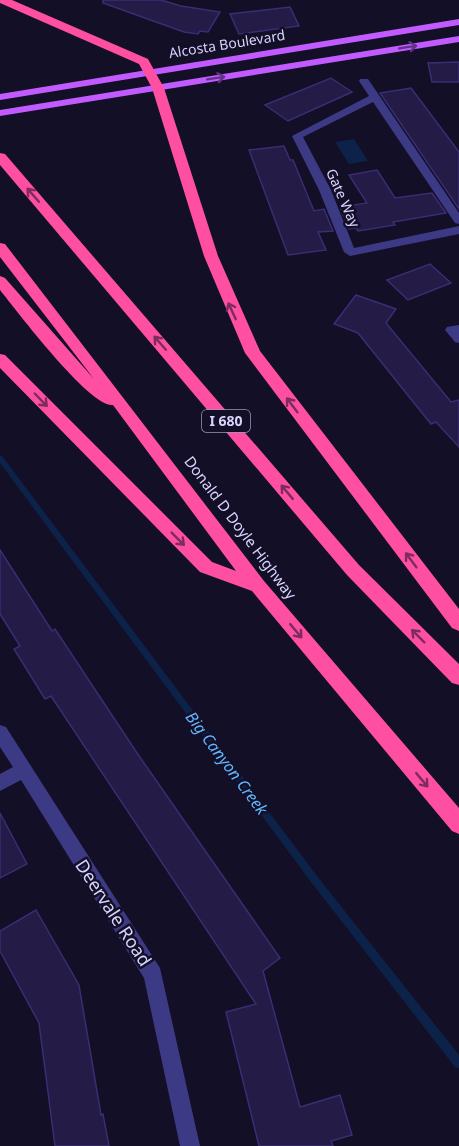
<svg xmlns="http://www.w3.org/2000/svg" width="459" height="1146" font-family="'Noto Sans',sans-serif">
<rect width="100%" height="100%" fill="#130f26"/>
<path fill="#0c2248" d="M354 139 368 161 349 164 335 142Z"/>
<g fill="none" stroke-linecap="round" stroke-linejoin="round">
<path fill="#0c2248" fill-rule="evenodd" d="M0 455 2 456 317 876 459 1055V1068L455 1067 311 882 0 463Z"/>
</g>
<path fill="#241b47" stroke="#3b2d73" stroke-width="1.5" d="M103 0H161L181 6 220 12 208 32 200 31 198 34 184 32 103 3Z
M290 7 299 26 239 34 230 14Z
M459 62V82H432L428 63Z
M331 78 352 92 288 121 265 105Z
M411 88 459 152V209L380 93Z
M284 146 290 160H293L314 211 324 209 333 231 318 232 326 250 288 255 249 150Z
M377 170 395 198 432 193 446 213 393 222 395 225 358 231 356 228 349 229 340 207 367 203 349 175Z
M430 264 451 283 408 300 387 280Z
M356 295 396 309 386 323 451 402 459 400V447L436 422 431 424 358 333 334 324Z
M0 550 52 631 55 629 137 753 280 958 263 971 300 1107 340 1095 352 1135 331 1141 333 1146H259L226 1012 256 1004 51 696 45 699 14 649 20 646 0 614Z
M0 813 27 864 0 878Z
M36 910 79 985 101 1115 103 1114 109 1146H55L39 1023 0 951V931Z"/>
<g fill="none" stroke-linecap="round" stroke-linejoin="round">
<path fill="#3d3a85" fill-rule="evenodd" d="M360 79H368L459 213V224L455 223 373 102 303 137 331 190 354 248 459 226V234L350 256 344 252 319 190 292 136 369 96 359 81Z
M459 325V343L455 342 445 330 447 327Z
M0 725 6 727 160 968 200 1146H180L144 978 21 780 0 791V774L13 767 0 747Z"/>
<path fill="#c25bff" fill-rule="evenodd" d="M459 19V25L0 100V94Z
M459 36V42L0 116V110Z"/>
<path fill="#ff4fa3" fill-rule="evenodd" d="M0 0H12L148 59 164 88 218 256 260 351 459 609V631L452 628 245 353 204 256 152 88 139 64 0 3Z
M0 153 5 154 359 565 459 664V685L452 683 347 575 0 165Z
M0 243 5 244 264 581 459 808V834L452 831 252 591 200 572 0 368V354L5 355 212 562 236 571 113 405C90 408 17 311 0 290V276L5 278 94 379 0 257Z"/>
</g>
<defs><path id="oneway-shaft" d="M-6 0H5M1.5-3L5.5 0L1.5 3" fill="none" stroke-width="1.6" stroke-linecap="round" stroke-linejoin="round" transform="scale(1.5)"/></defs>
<g stroke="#623188">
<use href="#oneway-shaft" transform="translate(408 47) rotate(-9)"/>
<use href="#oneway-shaft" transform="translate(216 78) rotate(-9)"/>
</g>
<g stroke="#7d2c5e">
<use href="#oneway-shaft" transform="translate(33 195) rotate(-131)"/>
<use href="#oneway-shaft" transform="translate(232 311) rotate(-115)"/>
<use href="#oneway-shaft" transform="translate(160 343) rotate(-131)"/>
<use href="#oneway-shaft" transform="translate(41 400) rotate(46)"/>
<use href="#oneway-shaft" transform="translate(292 405) rotate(-127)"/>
<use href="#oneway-shaft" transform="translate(287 492) rotate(-130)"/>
<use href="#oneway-shaft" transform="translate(178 539) rotate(45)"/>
<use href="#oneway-shaft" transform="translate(411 560) rotate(-127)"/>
<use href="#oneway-shaft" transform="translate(296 631) rotate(50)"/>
<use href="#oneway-shaft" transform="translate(418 636) rotate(-135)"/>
<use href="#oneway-shaft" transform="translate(422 780) rotate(50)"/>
</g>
<g text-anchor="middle" stroke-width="5" stroke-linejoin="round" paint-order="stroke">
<g font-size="14" fill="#d9d4ff" stroke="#130f26">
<text transform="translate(227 44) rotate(-9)" y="5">Alcosta Boulevard</text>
<text transform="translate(343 198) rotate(66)" y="5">Gate Way</text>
</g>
<rect fill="#130f26" stroke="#9e99be" stroke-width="1.5" x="202" y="410" width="48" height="22" rx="4.5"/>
<g font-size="14" font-weight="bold" fill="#d9d4ff">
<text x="226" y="426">I 680</text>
</g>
<g font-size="15" fill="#d9d4ff" stroke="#130f26">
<text transform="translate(240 528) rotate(53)" y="5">Donald D Doyle Highway</text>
</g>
<g font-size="16" font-style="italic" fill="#62b6ff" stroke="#130f26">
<text transform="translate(227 763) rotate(53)" y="6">Big Canyon Creek</text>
</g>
<g font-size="18" fill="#d9d4ff" stroke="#130f26">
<text transform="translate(113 913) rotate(57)" y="6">Deervale Road</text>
</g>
</g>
</svg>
